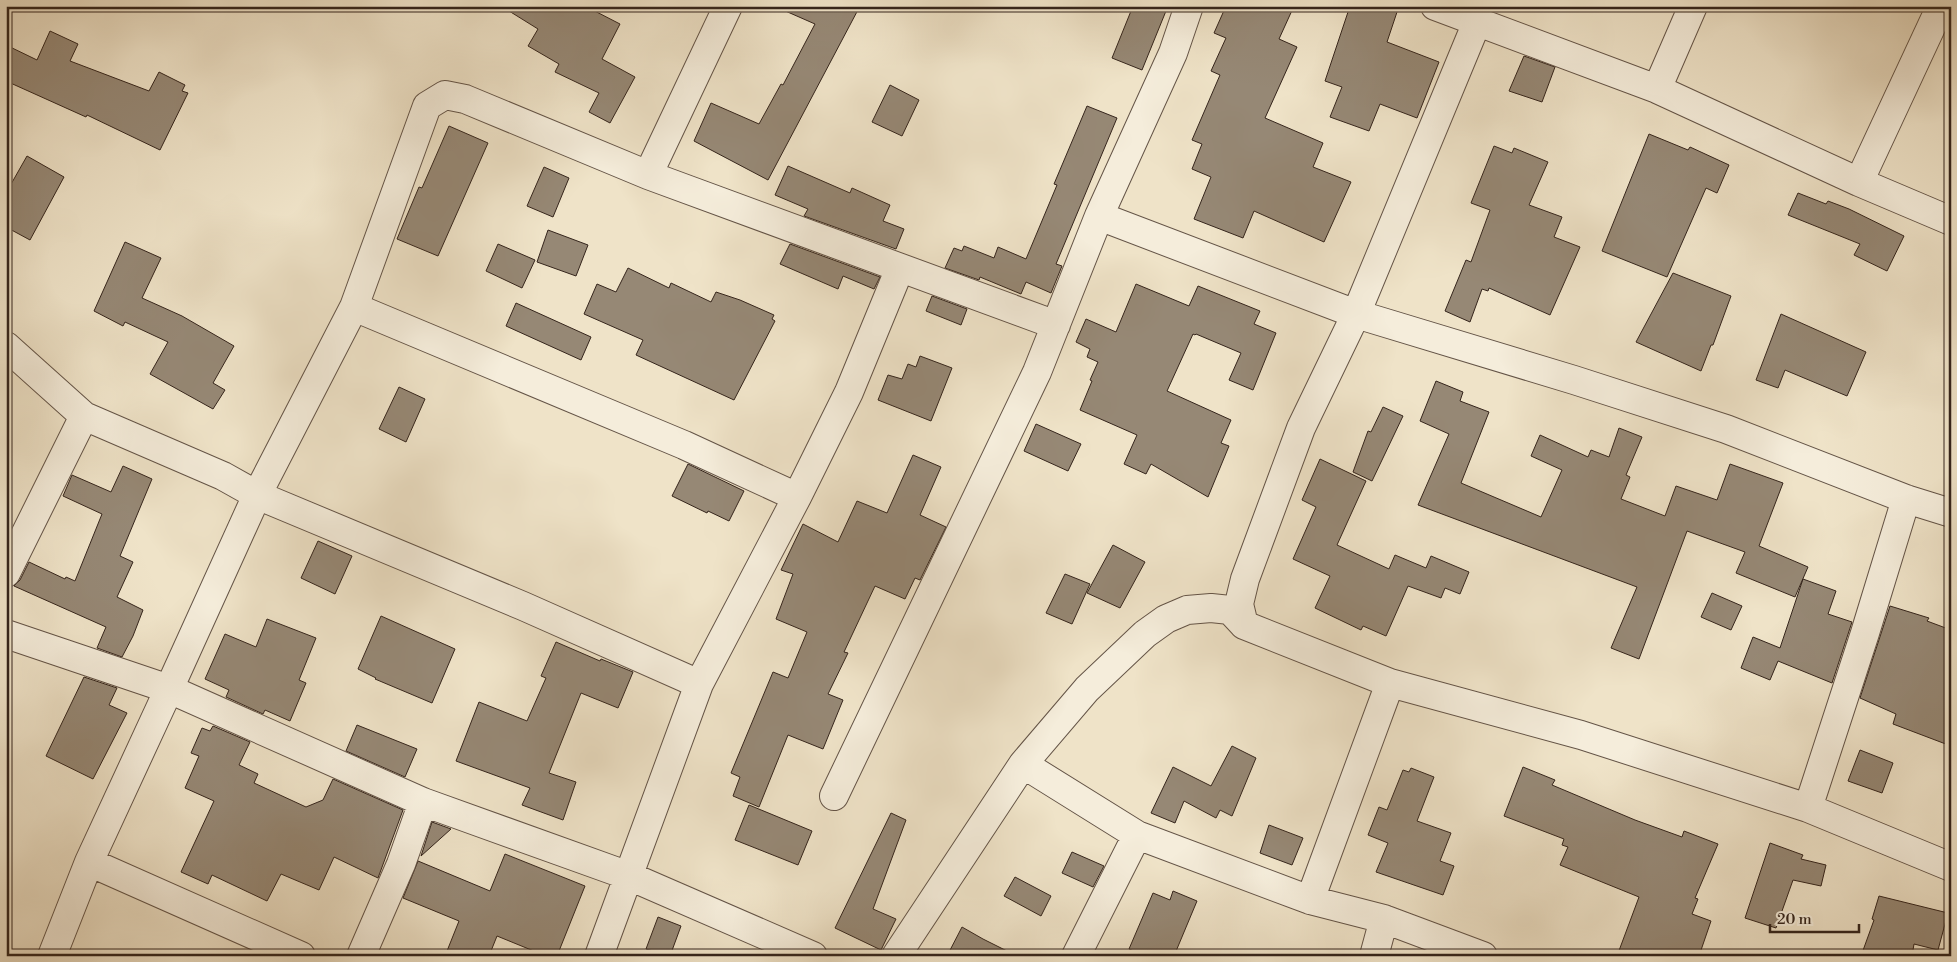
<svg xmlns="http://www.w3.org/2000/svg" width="1957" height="962" font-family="'Libre Bodoni',serif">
<rect width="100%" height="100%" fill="#efe3c8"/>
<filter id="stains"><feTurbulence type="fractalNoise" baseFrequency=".004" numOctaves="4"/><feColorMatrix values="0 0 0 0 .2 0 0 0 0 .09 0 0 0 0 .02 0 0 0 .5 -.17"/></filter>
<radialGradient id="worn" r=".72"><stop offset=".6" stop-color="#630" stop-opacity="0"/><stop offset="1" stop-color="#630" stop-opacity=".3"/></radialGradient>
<path fill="#968875" stroke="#35251c" d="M501 6H585L620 24 602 59 635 77 610 123 589 112 599 93 555 72 559 64 528 46 538 29Z
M774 6H860L768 180 694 141 711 103 759 124 781 84 783 85 815 24Z
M1133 6H1168L1142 70 1112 58Z
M1226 6H1294L1279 39 1297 47 1265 118 1323 143 1313 167 1351 182 1324 242 1254 211 1243 238 1194 219 1211 177 1192 169 1202 144 1192 140 1220 75 1211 71 1226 38 1214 33Z
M1350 6H1399L1387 42 1439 62 1417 118 1380 104 1369 131 1330 117 1342 87 1325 81Z
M50 31 78 44 70 61 149 91 159 72 185 85 182 91 188 93 160 150 87 115 86 117 6 81V45L37 60Z
M1524 56 1555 67 1542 102 1509 91Z
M890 85 919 100 902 136 872 122Z
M1087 106 1117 118 1056 264 1062 266 1051 293 1026 282 1021 294 980 277 979 280 945 268 954 248 962 251 964 246 994 258 998 247 1026 259 1057 185 1054 184Z
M449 126 488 143 438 256 397 239 419 187 422 188Z
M1649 134 1688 150 1690 147 1729 165 1717 193 1706 188 1667 277 1602 251Z
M1494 146 1512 153 1514 148 1548 162 1529 205 1562 217 1554 237 1580 247 1550 315 1489 288 1488 291 1482 289 1470 322 1445 311 1466 260 1471 262 1490 210 1471 203Z
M27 156 64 177 30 240 6 227V193Z
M788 166 850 193 852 188 890 205 883 221 904 229 896 249 804 216 808 209 775 195Z
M544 167 569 178 553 217 527 206Z
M1798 193 1826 204 1828 201 1849 209 1904 236 1887 271 1854 255 1860 244 1788 215Z
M548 230 588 245 576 276 537 262Z
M125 242 161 258 142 298 182 316 234 346 213 383 225 390 213 409 150 374 168 342 125 322 123 326 94 311Z
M498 244 535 260 522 288 486 271Z
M790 244 880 277 874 289 843 276 838 289 780 264Z
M628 268 669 288 671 283 711 302 716 292 740 300 774 315 772 319 775 321 734 400 636 355 643 340 584 314 597 284 616 292Z
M1673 273 1731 296 1713 345H1711L1701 371 1636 342Z
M1136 284 1189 306 1198 286 1260 311 1254 324 1276 333 1253 390 1229 380 1241 353 1196 334 1195 335 1193 334 1167 391 1231 420 1221 443 1229 446 1208 497 1151 464 1146 474 1124 464 1137 435 1080 410 1092 381 1090 380 1098 362 1087 357 1090 349 1076 342 1086 319 1116 332Z
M932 296 967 309 961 325 926 311Z
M516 303 591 337 581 360 506 326Z
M1781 314 1866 352 1847 396 1785 370 1778 388 1756 380Z
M920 356 952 368 931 421 878 400 888 375 902 379 908 364 916 367Z
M1436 381 1463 392 1460 401 1489 412 1461 483 1541 517 1562 470 1531 456 1540 435 1588 457 1591 450 1609 457 1619 428 1642 437 1626 475 1630 477 1621 499 1665 516 1676 486 1717 500 1730 464 1783 483 1759 546 1808 567 1795 597 1736 573 1745 552 1687 531 1639 659 1611 648 1637 587 1418 505 1449 434 1420 421Z
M399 387 425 399 406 442 379 429Z
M1383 407 1403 416 1372 481 1353 472 1368 431 1371 432Z
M1036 424 1081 444 1068 471 1024 451Z
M913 455 941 467 920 515 946 527 920 580 915 578 905 599 875 586 844 652 848 653 828 694 843 700 823 749 788 735 759 807 733 796 740 777 731 773 773 672 788 678 807 632 776 619 793 574 781 570 803 524 838 542 857 501 887 513Z
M1320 459 1366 481 1337 545 1389 569 1395 555 1426 568 1431 556 1469 572 1460 594 1445 588 1441 598 1408 586 1386 636 1363 626 1361 630 1315 608 1330 576 1293 559 1316 507 1302 500Z
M688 464 744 491 729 521 708 511 707 513 672 496Z
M123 466 152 479 120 556 133 562 117 597 143 610 133 636 122 657 97 648 106 627 14 586 20 580 29 562 65 579 66 577 75 581 102 514 63 496 72 475 111 492Z
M318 541 352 556 335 594 301 578Z
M1113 545 1145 562 1120 608 1087 593Z
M1065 574 1090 584 1072 624 1046 613Z
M1803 579 1836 591 1828 614 1852 622 1832 683 1778 661 1770 680 1741 668 1753 637 1780 648Z
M1712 593 1742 606 1731 630 1701 617Z
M1890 606 1929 618 1927 621 1951 630V746L1893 724 1896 714 1860 698Z
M381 616 455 649 432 703 375 679 376 678 358 669Z
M267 619 316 638 299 680 306 683 290 721 265 710 263 714 226 697 229 690 205 679 225 634 256 647Z
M556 642 600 661 601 659 633 672 618 708 581 693 549 773 576 782 563 820 522 805 530 788 456 761 479 702 527 721 546 678 541 676Z
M84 677 117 688 109 705 127 713 93 779 46 756Z
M357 725 417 749 405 777 346 751Z
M213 726 250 742 239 765 258 774 254 783 306 807 323 800 333 779 403 810 378 878 334 857 319 890 281 874 267 901 212 875 208 884 181 872 214 801 185 788 199 756 191 753 202 728 210 731Z
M1232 746 1256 758 1232 816 1220 810 1216 818 1184 801 1175 823 1151 813 1173 767 1211 786Z
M1860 750 1893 763 1882 793 1848 781Z
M1523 767 1555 780 1552 785 1635 820 1682 837 1684 831 1718 844 1695 898 1698 899 1692 914 1711 921 1699 956H1617L1639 897 1560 865 1568 847 1562 845 1564 839 1504 816Z
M1411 768 1434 777 1417 821 1451 833 1440 861 1454 866 1443 895 1376 872 1388 843 1368 835 1379 807 1387 810 1403 770 1409 772Z
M749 805 812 831 798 865 735 840Z
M891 813 906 820 873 909 896 919 881 950 835 928Z
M432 822 451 829 421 856Z
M1269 825 1303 838 1292 865 1260 853Z
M1770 843 1803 855 1801 859 1826 865 1821 886 1793 880 1776 928 1745 918Z
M1072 852 1104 866 1093 887 1062 873Z
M505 854 585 886 557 956H546L497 936 489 956H445L459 921 403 898 418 861 490 891Z
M1015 877 1051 896 1041 916 1004 896Z
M1173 891 1197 901 1174 956H1145L1129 949 1153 893 1170 900Z
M1879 896 1948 913 1938 950 1914 944 1912 956H1861L1874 920 1872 919Z
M658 917 681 926 670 956 646 949Z
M962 927 983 939 1017 956H947Z"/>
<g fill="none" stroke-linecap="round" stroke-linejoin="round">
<g stroke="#645447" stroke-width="30">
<path id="minor" d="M1435 6 1657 89 1859 182 1951 221
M1477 22 1356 314 1301 428 1245 579 1239 604 1244 625 1390 683 1581 735 1808 808 1951 867
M1657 89 1693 6
M648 175 728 6
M1859 182 1941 6
M1099 216 1356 314 1574 380 1726 429 1906 499 1951 513
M354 307 684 445 797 497
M6 346 84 416 223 476 257 495 354 307 427 106 445 95 465 99 648 175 1056 325
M6 573 84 416
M6 634 169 689 257 495 523 606 699 684
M1023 764 1137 835 1310 900 1384 919 1483 956
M834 796 1037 372 1099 216 1173 53 1189 6
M1808 808 1865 633 1906 499
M89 862 169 689 423 802 629 876 813 956
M1310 900 1390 683
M52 956 89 862 301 956
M361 956 401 864 423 802
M599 956 699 684 797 497 849 392 900 268
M896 956 1023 764 1087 689 1145 634 1166 619 1187 610 1211 608 1230 610 1244 625
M1076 956 1137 835
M1374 956 1384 919"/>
</g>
<use href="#minor" stroke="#f5eddb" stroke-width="28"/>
</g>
<rect width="1957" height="962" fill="none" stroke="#efe3c8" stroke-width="25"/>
<rect x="8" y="8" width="1942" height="947" fill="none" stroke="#35251c" stroke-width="2.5"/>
<rect x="12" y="12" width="1932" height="937" fill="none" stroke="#35251c"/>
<path d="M1770 924v8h89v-8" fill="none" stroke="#35251c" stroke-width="2.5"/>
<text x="1777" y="924" font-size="15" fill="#35251c" stroke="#f5eddb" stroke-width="4" paint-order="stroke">20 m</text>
<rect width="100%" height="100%" filter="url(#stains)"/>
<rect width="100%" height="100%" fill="url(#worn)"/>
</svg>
